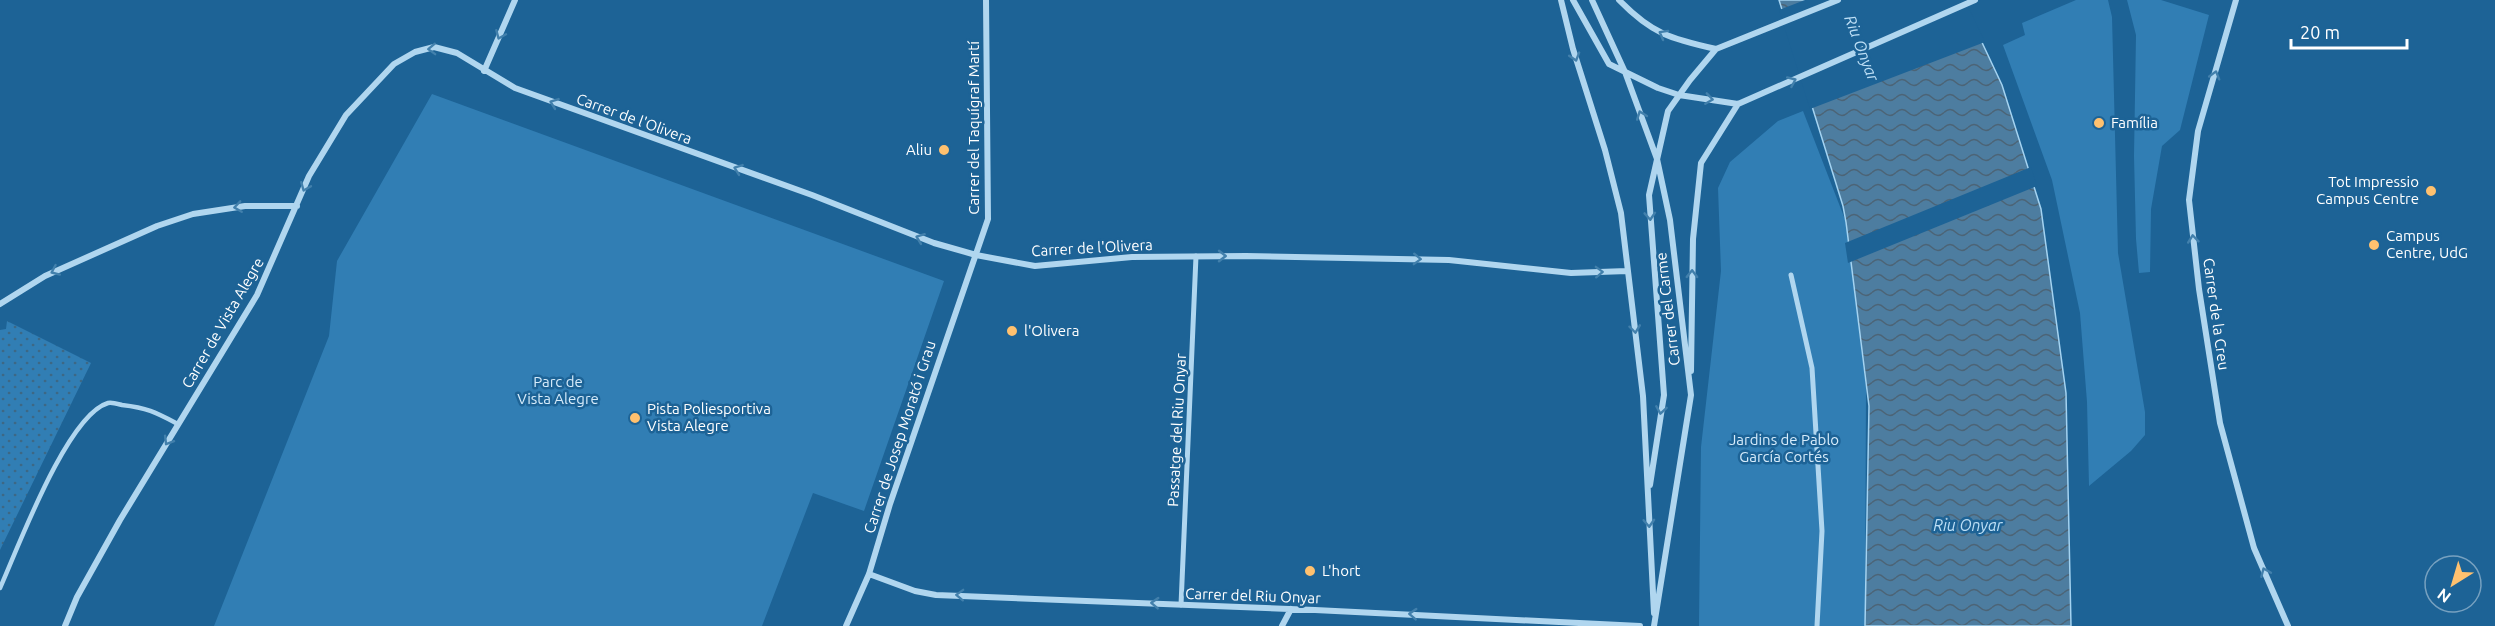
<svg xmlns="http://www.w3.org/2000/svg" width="2495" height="626" font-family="Ubuntu,sans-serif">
<defs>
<pattern id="garden-dots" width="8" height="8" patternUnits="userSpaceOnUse" patternTransform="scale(1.5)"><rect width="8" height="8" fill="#317eb4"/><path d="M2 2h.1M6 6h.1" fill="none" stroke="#3d6885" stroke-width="1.8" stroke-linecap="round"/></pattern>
<pattern id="water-waves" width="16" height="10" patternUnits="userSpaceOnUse" patternTransform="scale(1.5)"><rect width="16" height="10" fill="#4d7da0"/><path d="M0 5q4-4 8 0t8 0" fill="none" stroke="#4c6476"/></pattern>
</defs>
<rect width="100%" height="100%" fill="#1d6396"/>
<path fill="#317eb4" d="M2076 0H2108L2112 17 2118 253 2145 412V435L2131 451 2089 486 2087 402 2080 313 2052 180 2003 45 2025 35 2022 23Z
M2127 0H2161L2209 15 2180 130 2162 146 2151 209 2150 272 2139 273 2136 239 2134 156 2136 35Z
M432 94 944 281 864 511 813 493 762 626H214L329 336 337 261Z
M1803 111 1846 222 1866 387 1865 626H1699L1701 447 1721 271 1718 188 1730 162 1778 121Z"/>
<path fill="url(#garden-dots)" d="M7 321 91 363 0 550V330L6 329Z"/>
<path fill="url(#water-waves)" stroke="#a4d3f1" stroke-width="1.5" d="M1779 0H1962L2002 85 2041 209 2066 393 2071 626H1865L1869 406 1846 222 1843 206Z"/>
<path fill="#1d6396" d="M1805 0H1965L1985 42 1810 109 1779 10Z
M2031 167 2037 186 1848 263 1845 243Z"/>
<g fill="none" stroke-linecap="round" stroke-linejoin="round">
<path stroke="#b0d6ef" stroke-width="4.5" d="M0 588C18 548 67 415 108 403 112 402 118 404 122 405 148 408 155 412 178 424"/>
<path stroke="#b0d6ef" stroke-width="5" d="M1791 275 1812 368 1822 531 1817 626
M1181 605 1196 256"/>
<path stroke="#b0d6ef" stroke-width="6" d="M1561 0 1573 49 1605 150 1621 213 1643 396 1654 613
M1573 0 1609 64 1658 88 1679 95 1738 104
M1592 0 1625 72 1657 159 1670 220 1691 395 1654 626
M1619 0C1652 34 1671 39 1716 49
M2236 0 2198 131 2189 200 2199 289 2220 423 2254 548 2288 626
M484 71 515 0
M1738 104 1975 0
M0 304 45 276 157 226 193 214 245 206H297
M1691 371 1693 239 1701 163 1738 104
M1650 485 1664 395 1649 195 1668 111 1690 80 1716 49 1838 0
M869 574 915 591 936 595 1315 610 1640 626
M65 626 77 597 120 520 257 295 309 176 346 115 394 64 415 52 434 47 457 53 515 88 812 195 934 243 976 255 1035 266 1132 257 1246 256 1449 260 1571 273 1627 271
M846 626 869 574 890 504 988 219 986 0
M1282 626 1291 609"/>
</g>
<defs><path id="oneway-chevron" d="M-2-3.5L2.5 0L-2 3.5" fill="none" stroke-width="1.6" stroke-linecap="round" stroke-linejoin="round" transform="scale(1.5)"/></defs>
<g stroke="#4280ac">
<use href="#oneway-chevron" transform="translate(1663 34) rotate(-151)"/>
<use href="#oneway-chevron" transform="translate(500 35) rotate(113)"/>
<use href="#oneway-chevron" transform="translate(432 49) rotate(178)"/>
<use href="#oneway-chevron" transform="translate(1575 57) rotate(73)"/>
<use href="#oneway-chevron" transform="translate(2215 75) rotate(-74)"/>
<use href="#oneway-chevron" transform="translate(1792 81) rotate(-24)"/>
<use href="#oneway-chevron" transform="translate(1709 99) rotate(8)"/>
<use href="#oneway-chevron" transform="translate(554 103) rotate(-160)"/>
<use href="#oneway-chevron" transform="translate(1641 115) rotate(-110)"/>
<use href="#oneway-chevron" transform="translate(738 169) rotate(-160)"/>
<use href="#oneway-chevron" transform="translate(305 187) rotate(112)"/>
<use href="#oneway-chevron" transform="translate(238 207) rotate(172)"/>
<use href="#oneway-chevron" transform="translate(1650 216) rotate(86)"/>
<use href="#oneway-chevron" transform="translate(920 238) rotate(-159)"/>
<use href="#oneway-chevron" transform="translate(2193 239) rotate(-96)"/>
<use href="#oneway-chevron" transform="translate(1222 256)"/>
<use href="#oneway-chevron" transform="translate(1417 259) rotate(2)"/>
<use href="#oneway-chevron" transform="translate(55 271) rotate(156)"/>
<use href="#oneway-chevron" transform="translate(1599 272) rotate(-2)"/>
<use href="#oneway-chevron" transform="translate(1692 274) rotate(-89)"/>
<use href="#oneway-chevron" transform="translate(1635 329) rotate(83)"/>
<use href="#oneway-chevron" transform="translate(1661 410) rotate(99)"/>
<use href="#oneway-chevron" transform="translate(168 441) rotate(121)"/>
<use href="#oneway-chevron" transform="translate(1649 523) rotate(87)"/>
<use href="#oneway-chevron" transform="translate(2265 572) rotate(-113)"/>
<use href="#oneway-chevron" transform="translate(960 595) rotate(-178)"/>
<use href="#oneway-chevron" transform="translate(1155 603) rotate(-177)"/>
<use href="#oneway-chevron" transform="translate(1413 614) rotate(-177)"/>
</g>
<g fill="#ffc16f" stroke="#1d6396" stroke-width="2">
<circle cx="2099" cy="123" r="6"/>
<circle cx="944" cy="150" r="6"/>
<circle cx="2431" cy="191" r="6"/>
<circle cx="2374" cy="245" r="6"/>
<circle cx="1012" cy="331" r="6"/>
<circle cx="635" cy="418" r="6"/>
<circle cx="1310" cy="571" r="6"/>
</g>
<g text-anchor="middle" stroke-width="5" stroke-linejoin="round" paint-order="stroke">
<g font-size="15" fill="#fff" stroke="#1d6396">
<text transform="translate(634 119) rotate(20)" y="5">Carrer de l'Olivera</text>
<text transform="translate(974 128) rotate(-90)" y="5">Carrer del Taquígraf Martí</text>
<text transform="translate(1092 248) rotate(-3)" y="5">Carrer de l'Olivera</text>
<text transform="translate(1668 309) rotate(-97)" y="5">Carrer del Carme</text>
<text transform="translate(2216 314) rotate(82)" y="5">Carrer de la Creu</text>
<text transform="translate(223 323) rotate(-60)" y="5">Carrer de Vista Alegre</text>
<text transform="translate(1177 430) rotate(-87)" y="5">Passatge del Riu Onyar</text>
<text transform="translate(900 437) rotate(-72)" y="5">Carrer de Josep Morató i Grau</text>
<text transform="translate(1253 596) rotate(2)" y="5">Carrer del Riu Onyar</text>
</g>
<g font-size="15" fill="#fff" stroke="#1d6396" text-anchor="start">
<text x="2111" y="128">Família</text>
<text x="932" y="155" text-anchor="end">Aliu</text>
<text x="2419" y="187" text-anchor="end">Tot Impressio<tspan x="2419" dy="17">Campus Centre</tspan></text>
<text x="2386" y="241">Campus<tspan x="2386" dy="17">Centre, UdG</tspan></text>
<text x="1024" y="336">l'Olivera</text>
<text x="647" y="414">Pista Poliesportiva<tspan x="647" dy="17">Vista Alegre</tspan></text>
<text x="1322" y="576">L'hort</text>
</g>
<g font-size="15" fill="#d7ecfb" stroke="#1d6396">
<text x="558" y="387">Parc de<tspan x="558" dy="17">Vista Alegre</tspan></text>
<text x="1784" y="445">Jardins de Pablo<tspan x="1784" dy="17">García Cortés</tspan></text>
</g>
<g font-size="16" font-style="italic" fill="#bddff6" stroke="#1d6396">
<text transform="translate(1862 48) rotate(69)" y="6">Riu Onyar</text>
<text x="1968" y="531">Riu Onyar</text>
</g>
</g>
<g transform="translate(2453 584) rotate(217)"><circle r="28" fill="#1d6396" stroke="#77a1c0" stroke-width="1.5"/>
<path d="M0-4.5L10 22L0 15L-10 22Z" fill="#ffc16f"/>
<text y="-9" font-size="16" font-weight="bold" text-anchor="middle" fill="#ffffff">N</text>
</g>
<path d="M2291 39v9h116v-9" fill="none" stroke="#ffffff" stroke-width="3"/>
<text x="2300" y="39" font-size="18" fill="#ffffff" stroke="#1d6396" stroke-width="4.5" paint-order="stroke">20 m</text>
</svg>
